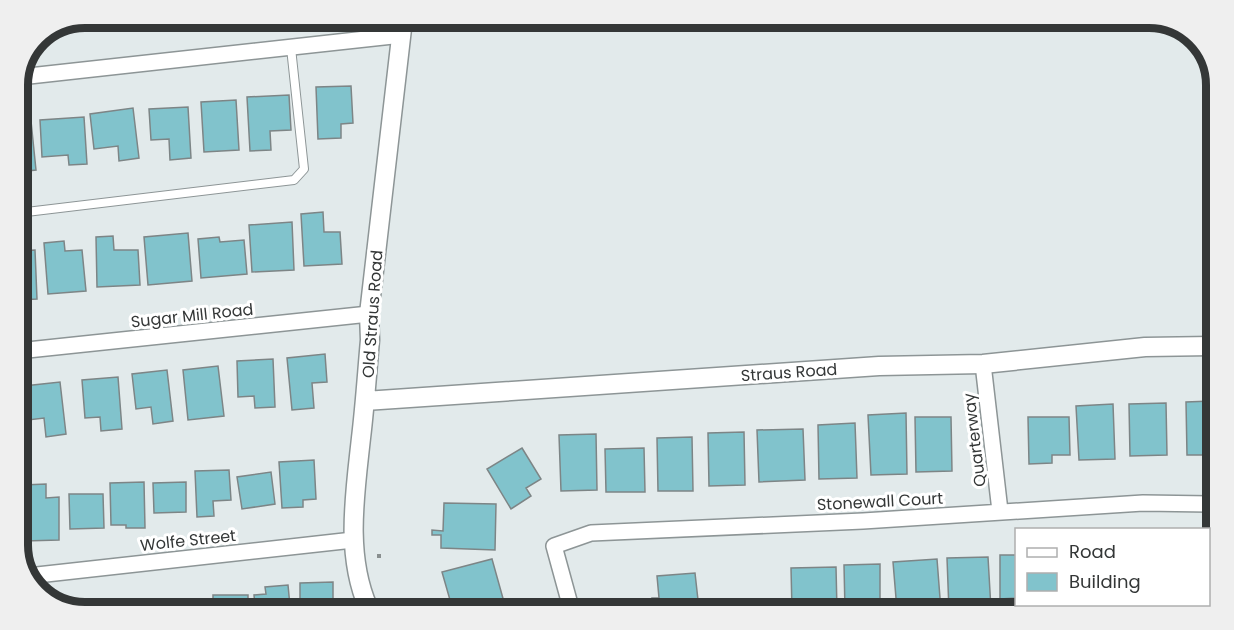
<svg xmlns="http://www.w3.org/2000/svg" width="1234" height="630" font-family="Poppins,sans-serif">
<rect width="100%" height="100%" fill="#e2eaeb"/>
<path fill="#81c3cc" stroke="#7d8586" stroke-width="1.5" d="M86 18H101V25L64 27Z
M115 18H151V20L116 22Z
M351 86 353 123 341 124V138L318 139 316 87Z
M289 95 291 130 270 131 271 150 250 151 247 97Z
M236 100 239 150 204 152 201 102Z
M188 107 191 158 170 160 169 139 151 140 149 109Z
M133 108 139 158 119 161 118 146 94 149 90 114Z
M84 117 87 164 69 165 68 155 42 157 40 120Z
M31 121 36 170 18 172V122Z
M323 212 324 232H340L342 264 304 266 301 214Z
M292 222 294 270 252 272 249 225Z
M188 233 192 281 148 285 144 237Z
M113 236 114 250H138L140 285 97 287 96 237Z
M219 237 220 242 244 240 247 274 201 278 198 239Z
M64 241 65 251 82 250 86 291 48 294 44 243Z
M35 250 37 299 18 300V251Z
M325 354 327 382 312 383 314 408 292 410 287 358Z
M273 359 275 407 255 408 254 396 238 397 237 361Z
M218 366 224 416 188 420 183 370Z
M167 370 173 421 153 424 151 407 136 409 132 374Z
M118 377 122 429 101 431 100 417 85 418 82 380Z
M60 382 66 434 46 437 44 418 28 420 24 386Z
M1211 401V455H1187L1186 402Z
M1166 403 1167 455 1130 456 1129 404Z
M1113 404 1115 459 1079 460 1076 406Z
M906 413 907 474 871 475 868 415Z
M915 417H951L952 471 916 472Z
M1028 417H1069L1070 455H1052V463L1029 464Z
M855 423 857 478 819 479 818 425Z
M803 429 805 480 759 482 757 430Z
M744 432 745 485 709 486 708 433Z
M596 434 597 490 561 491 559 435Z
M692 437 693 491H658L657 438Z
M522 448 541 479 526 488 531 496 511 509 487 469Z
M644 448 645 492H606L605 449Z
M314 460 316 499 303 500V507L282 508 279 462Z
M229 470 231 500 213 501 214 516 197 517 195 471Z
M271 472 275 504 242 509 237 477Z
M144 482 145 528H126V525H111L110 483Z
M186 482V512L154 513 153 483Z
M46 484V498L59 497V540L24 541 23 485Z
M69 494H103L104 528 70 529Z
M444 503 496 504 495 550 441 548V535H432V530L443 531Z
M1000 555H1016V598L1000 599Z
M988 557 991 609 949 611 947 558Z
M492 559 504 602 483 608 452 607 442 572Z
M937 559 941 611 897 610 893 562Z
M880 564V610H845L844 565Z
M836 567 837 610H792L791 568Z
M695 573 699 609H653L652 598H659L657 576Z
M333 582V607L300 606V583Z
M288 585 290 606H255L254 595 266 594 265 587Z
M213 595H248V606H213Z
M204 599 205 606H171V601Z
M150 603V605H126V604Z"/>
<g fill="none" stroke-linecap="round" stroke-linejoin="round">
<g stroke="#8d9596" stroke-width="10">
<path id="service" d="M18 213 294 180 304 169 291 48"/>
</g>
<g stroke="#8d9596" stroke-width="18">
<path id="minor" d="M20 77 402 35
M18 351 369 314
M983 364 1000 511
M28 576 353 540
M571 608 554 546 591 533 863 521 1143 503 1210 504"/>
</g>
<g stroke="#8d9596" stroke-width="21">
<path id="tertiary" d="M365 401 879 366 983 364 1145 347 1212 346
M368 607C345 554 355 494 361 438 365 405 367 373 370 340L369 314 403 20"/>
</g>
<path stroke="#898f8f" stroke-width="4" stroke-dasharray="6 3" stroke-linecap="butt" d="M377 556H381"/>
<use href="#service" stroke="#fff" stroke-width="8"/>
<use href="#minor" stroke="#fff" stroke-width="15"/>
<use href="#tertiary" stroke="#fff" stroke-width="18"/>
</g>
<g text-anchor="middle" stroke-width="6" stroke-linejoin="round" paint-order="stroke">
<g font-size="16" fill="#343737" stroke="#fff">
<text transform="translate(372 314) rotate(-86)" y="6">Old Straus Road</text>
<text transform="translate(192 315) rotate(-6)" y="6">Sugar Mill Road</text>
<text transform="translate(789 372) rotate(-4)" y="6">Straus Road</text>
<text transform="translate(974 440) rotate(-97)" y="6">Quarterway</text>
<text transform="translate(880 501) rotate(-3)" y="6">Stonewall Court</text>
<text transform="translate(188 540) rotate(-6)" y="6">Wolfe Street</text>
</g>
</g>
<path d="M0 0H1234V630H0ZM85 28H1149A57 57 0 0 1 1206 85V545A57 57 0 0 1 1149 602H85A57 57 0 0 1 28 545V85A57 57 0 0 1 85 28Z" fill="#efefef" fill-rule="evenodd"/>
<path fill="none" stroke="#343737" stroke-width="8" d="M85 28H1149A57 57 0 0 1 1206 85V545A57 57 0 0 1 1149 602H85A57 57 0 0 1 28 545V85A57 57 0 0 1 85 28Z"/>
<rect x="1015" y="528" width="195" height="78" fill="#ffffff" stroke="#aeafaf" stroke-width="1.5"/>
<rect x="1027" y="548" width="30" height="9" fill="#ffffff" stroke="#aeafaf" stroke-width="1.5"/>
<text x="1069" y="558" font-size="18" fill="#343737">Road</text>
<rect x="1027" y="573" width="30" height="18" fill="#81c3cc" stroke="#aeafaf" stroke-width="1.5"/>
<text x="1069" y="588" font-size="18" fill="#343737">Building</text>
</svg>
